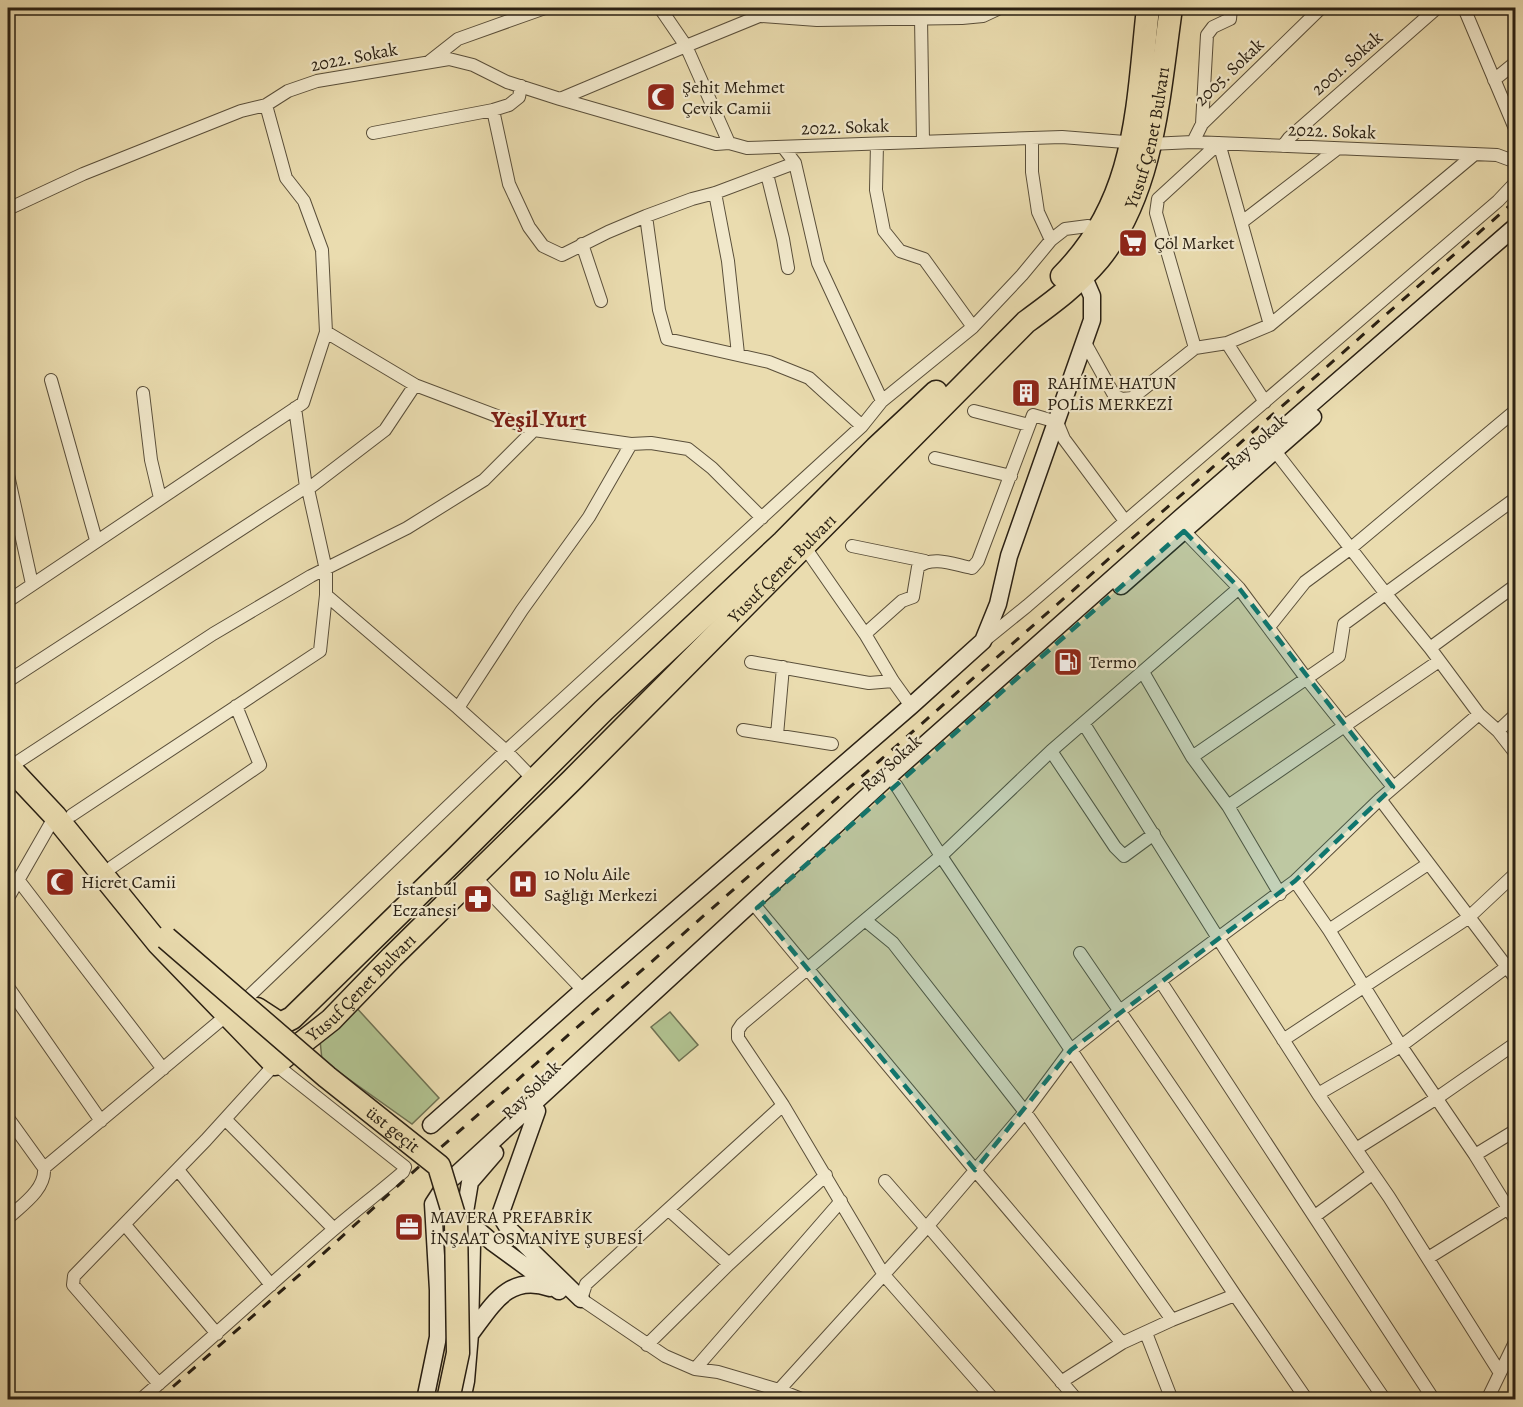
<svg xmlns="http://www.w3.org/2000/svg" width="1523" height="1407" font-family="Alegreya,serif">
<rect width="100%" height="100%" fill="#eadcaf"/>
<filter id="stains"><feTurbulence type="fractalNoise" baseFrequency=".00333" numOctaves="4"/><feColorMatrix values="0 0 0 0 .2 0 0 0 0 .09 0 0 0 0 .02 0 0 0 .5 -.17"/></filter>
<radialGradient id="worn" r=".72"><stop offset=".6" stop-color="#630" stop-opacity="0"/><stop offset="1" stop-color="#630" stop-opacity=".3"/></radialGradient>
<path fill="#b1c290" stroke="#6e7152" stroke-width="1.5" d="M354 1005 439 1098 412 1124 322 1060 320 1040Z
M670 1012 698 1045 679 1061 651 1027Z"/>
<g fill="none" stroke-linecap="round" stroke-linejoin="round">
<g stroke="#5a4f3a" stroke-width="14">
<path id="street" d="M1464 8 1516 131
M761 16 817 20 962 18 983 16 1000 8
M921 18 923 142
M430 61 458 39 545 8
M1494 80 1516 62
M560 99 686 46 660 8
M493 110 509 184 529 227 543 246 562 255 608 232 646 216 692 199 715 193 795 163 783 147
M1202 124 1207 35 1213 27 1230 19 1231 8
M373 133 493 110 509 105 519 97 521 86
M1032 139V172L1038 212 1051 240
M1193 142 1202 124 1321 8
M729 143 686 46 779 8
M877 144 876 190 884 231 900 251 924 259 973 327
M1283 146 1289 138 1437 8
M795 163 818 263 882 401
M767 174 783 239 788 268
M715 193 728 261 738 354
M8 209 83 174 241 111 266 105 288 91 317 81 449 59 473 65 507 82 560 99 716 144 729 143 747 148 1062 137 1150 144 1193 142 1497 155 1516 162
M646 216 659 310 667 339 769 362 809 378 862 426
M1242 222 1337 149
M582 244 601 301
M326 332 415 385 534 430 631 444 651 443 688 449 712 468 762 518
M1084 341 1114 395 1122 399 1132 398 1195 348 1227 343 1270 325 1475 154
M1227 343 1265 402
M1195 348 1156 213 1158 199 1219 143 1270 325
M51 380 96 540
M143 393 151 460 160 498
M295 408 306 487
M974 411 1029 425
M1275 451 1386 594 1430 648 1479 714 1498 731 1516 754
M935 458 1011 476
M8 475 32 584
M1184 531 1239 588 1306 678 1393 787
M804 546 865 634 893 681 911 706
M852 546 925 561
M326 595 458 708 506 751 534 780
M8 601 303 403 326 332 322 250 304 201 286 178 266 105
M1269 627 1305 582 1351 548 1516 410
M865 634 902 601 913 597 918 567C933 555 955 565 972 568L978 561 1033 415 1057 422 1064 439 1125 521
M985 640 1027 606 1498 201 1516 182
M1430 648 1516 585
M751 662 869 683 893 681
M1143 672 1192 757 1228 806 1280 894
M8 681 306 487 308 489 385 430 415 385
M458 708 522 610 589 517 631 444
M1084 724 1218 938 1318 1094 1389 1197 1500 1373
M743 730 832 744
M1498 731 1516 714
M777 735 783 667
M1051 751 1115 847 1124 856 1154 834
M1192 757 1339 656 1344 624 1516 498
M19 761 213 634 311 576 407 528 484 480 534 430
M896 785 941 856 1235 1295 1307 1400
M1380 799 1516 979
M1228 806 1439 661
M72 815 320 651 326 595V570L308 489
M112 867 260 765 236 706
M474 876 583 990
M19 881 163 1069
M1295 881 1329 930 1401 1046 1475 1155 1516 1221
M8 898 55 816
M757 908 975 1170 1122 1343
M865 920 941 856 1051 751 1239 588
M1329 930 1428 864
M1080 953 1385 1400
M1161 982 1434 1400
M8 987 101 1121
M244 1001 506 751 862 426 882 401 973 327 1022 275 1051 240 1065 229 1088 226
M1283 1040 1468 918 1516 873
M1318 1094 1401 1046 1516 960
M783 1105 586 1284 581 1299 665 1356 695 1369 718 1372 779 1390 804 1400
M8 1118 44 1168C46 1189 22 1205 8 1218
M226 1120 334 1229
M1356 1149 1437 1098 1516 1043
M1475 1155 1516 1130
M44 1168 227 1015
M178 1170 271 1285
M885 1181 926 1228
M669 1210 729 1264
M1315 1216 1372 1174
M125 1225 217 1334
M928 1226 1077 1400
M1428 1258 1507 1209
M1146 1333 1172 1400
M647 1345 729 1264 826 1175
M695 1369 841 1201
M1061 1382 1122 1343 1172 1320 1235 1295
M779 1390 926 1228 1025 1112 1071 1050 1121 1010 1295 881 1380 799 1479 714
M140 1400C206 1344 268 1286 333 1230 356 1210 380 1192 403 1172L405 1167 275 1064 206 1140 74 1276 73 1285 159 1384
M994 1400 884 1275 783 1105 738 1038V1030L742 1024 865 920 893 943 1025 1112 1172 1320
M1487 1400 1516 1340"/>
</g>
<g stroke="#2a2013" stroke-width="19">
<path id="secondary" d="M1121 586 1313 417
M537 1111 500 1215 508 1228 581 1299
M431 1125 583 990 911 706 983 641 998 604 1009 556 1092 320V296L1079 266
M464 1218 492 1242 559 1291
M469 1336C492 1306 508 1273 550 1288
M425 1400 438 1337V1290L433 1204 446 1184 886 779 1180 518 1516 226
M462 1400 466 1381 470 1334 472 1245 465 1212 470 1182 495 1153"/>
</g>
<g stroke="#2a2013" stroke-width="25">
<g id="highway">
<path d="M1062 276C1138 200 1137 108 1148 8"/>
<path id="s1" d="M8 766 55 816 158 943 275 1064 331 1020 392 957 572 780 1026 322C1052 303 1078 284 1099 259 1154 191 1159 91 1171 8"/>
<path d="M257 1009 280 1024 292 1018 458 856 604 710 783 542 876 448 936 392"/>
</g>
</g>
<use href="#street" stroke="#f1e8cb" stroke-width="12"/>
<use href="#secondary" stroke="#f1e8cb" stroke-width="16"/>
<use href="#highway" stroke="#eadcaf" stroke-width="22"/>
<path stroke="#2a2013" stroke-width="3" stroke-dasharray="10 10" stroke-linecap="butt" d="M158 1400 315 1261 422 1164 1516 200"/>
<g stroke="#2a2013" stroke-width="25" stroke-linecap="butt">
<g id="highway-bridge">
<path id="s2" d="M166 938 327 1077 439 1166 456 1222 458 1353 448 1400"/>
</g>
</g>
<use href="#highway-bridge" stroke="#eadcaf" stroke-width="22"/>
</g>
<path fill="#0f766e" fill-opacity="0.2" stroke="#0f766e" stroke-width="4.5" stroke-dasharray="12 8" stroke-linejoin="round" d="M1184 531 1239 588 1393 787 1295 881 1071 1050 975 1170 757 908Z"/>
<defs>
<g id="mosque-square" transform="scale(1.5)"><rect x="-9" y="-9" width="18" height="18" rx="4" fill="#8f2418" stroke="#f1e8cb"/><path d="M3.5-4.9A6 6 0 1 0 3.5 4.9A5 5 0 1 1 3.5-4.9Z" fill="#fff"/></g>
<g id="supermarket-square" transform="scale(1.5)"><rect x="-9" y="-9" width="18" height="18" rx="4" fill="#8f2418" stroke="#f1e8cb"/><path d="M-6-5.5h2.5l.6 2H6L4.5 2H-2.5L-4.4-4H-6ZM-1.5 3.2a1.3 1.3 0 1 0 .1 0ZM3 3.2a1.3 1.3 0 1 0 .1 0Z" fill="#fff"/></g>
<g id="building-square" transform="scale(1.5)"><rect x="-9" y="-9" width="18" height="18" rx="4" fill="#8f2418" stroke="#f1e8cb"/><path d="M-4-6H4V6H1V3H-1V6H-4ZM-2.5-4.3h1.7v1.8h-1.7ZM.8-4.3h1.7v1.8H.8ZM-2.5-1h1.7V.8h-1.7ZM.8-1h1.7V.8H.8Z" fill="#fff"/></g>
<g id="fuel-square" transform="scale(1.5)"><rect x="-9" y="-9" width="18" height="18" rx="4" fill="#8f2418" stroke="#f1e8cb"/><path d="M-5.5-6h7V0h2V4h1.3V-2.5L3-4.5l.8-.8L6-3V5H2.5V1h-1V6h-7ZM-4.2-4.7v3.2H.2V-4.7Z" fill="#fff"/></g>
<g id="hospital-square" transform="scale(1.5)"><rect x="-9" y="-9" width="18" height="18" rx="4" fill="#8f2418" stroke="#f1e8cb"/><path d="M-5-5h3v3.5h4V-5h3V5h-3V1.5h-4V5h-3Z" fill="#fff"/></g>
<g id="pharmacy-square" transform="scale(1.5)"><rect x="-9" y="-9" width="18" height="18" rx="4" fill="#8f2418" stroke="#f1e8cb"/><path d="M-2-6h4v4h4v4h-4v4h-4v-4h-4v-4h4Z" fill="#fff"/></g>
<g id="office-square" transform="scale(1.5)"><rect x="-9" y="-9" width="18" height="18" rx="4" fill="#8f2418" stroke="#f1e8cb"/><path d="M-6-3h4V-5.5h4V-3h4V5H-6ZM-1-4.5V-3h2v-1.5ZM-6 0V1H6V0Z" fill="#fff"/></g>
</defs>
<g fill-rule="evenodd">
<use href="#mosque-square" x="661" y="97"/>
<use href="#supermarket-square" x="1133" y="243"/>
<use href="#building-square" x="1026" y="393"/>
<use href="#fuel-square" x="1068" y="662"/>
<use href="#mosque-square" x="60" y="882"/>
<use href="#hospital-square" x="523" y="884"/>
<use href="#pharmacy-square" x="478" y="899"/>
<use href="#office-square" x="409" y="1227"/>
</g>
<g text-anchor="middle" stroke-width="4.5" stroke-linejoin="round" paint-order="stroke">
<g font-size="18" fill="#2a2013" stroke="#f1e8cb">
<text transform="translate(354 57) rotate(-11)" y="6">2022. Sokak</text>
<text transform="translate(1347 63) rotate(-41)" y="6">2001. Sokak</text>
<text transform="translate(1229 72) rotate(-44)" y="6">2005. Sokak</text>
<text transform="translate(845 127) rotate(-2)" y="6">2022. Sokak</text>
<text transform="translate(1332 131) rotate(2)" y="6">2022. Sokak</text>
<text dy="6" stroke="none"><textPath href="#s1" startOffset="1686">Yusuf Çenet Bulvarı</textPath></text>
<text transform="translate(1256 442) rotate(-41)" y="6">Ray Sokak</text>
<text dy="6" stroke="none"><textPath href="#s1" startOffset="1110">Yusuf Çenet Bulvarı</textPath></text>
<text transform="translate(891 763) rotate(-42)" y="6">Ray Sokak</text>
<text dy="6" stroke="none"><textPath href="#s1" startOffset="516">Yusuf Çenet Bulvarı</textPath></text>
<text transform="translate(531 1090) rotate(-45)" y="6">Ray Sokak</text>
<text dy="6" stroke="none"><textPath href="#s2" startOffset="297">üst geçit</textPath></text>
</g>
<g font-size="18" fill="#2a2013" stroke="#f1e8cb" text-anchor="start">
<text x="682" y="93">Şehit Mehmet<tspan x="682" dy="21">Çevik Camii</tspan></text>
<text x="1154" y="249">Çöl Market</text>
<text x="1047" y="389">RAHİME HATUN<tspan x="1047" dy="21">POLİS MERKEZİ</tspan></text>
<text x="1089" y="668">Termo</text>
<text x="544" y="880">10 Nolu Aile<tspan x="544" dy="21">Sağlığı Merkezi</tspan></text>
<text x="81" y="888">Hicret Camii</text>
<text x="457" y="895" text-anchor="end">İstanbul<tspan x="457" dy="21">Eczanesi</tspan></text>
<text x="430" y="1223">MAVERA PREFABRİK<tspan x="430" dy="21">İNŞAAT OSMANİYE ŞUBESİ</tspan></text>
</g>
<g font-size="24" font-weight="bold" fill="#7a1f14" stroke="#f1e8cb">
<text x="539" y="427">Yeşil Yurt</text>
</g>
</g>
<rect width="1523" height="1407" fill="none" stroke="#eadcaf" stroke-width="30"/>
<rect x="9" y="9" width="1505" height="1389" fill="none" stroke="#2a2013" stroke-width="3"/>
<rect x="15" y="15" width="1493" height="1377" fill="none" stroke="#2a2013" stroke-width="1.5"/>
<rect width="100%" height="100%" filter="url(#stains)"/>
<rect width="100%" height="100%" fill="url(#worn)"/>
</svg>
